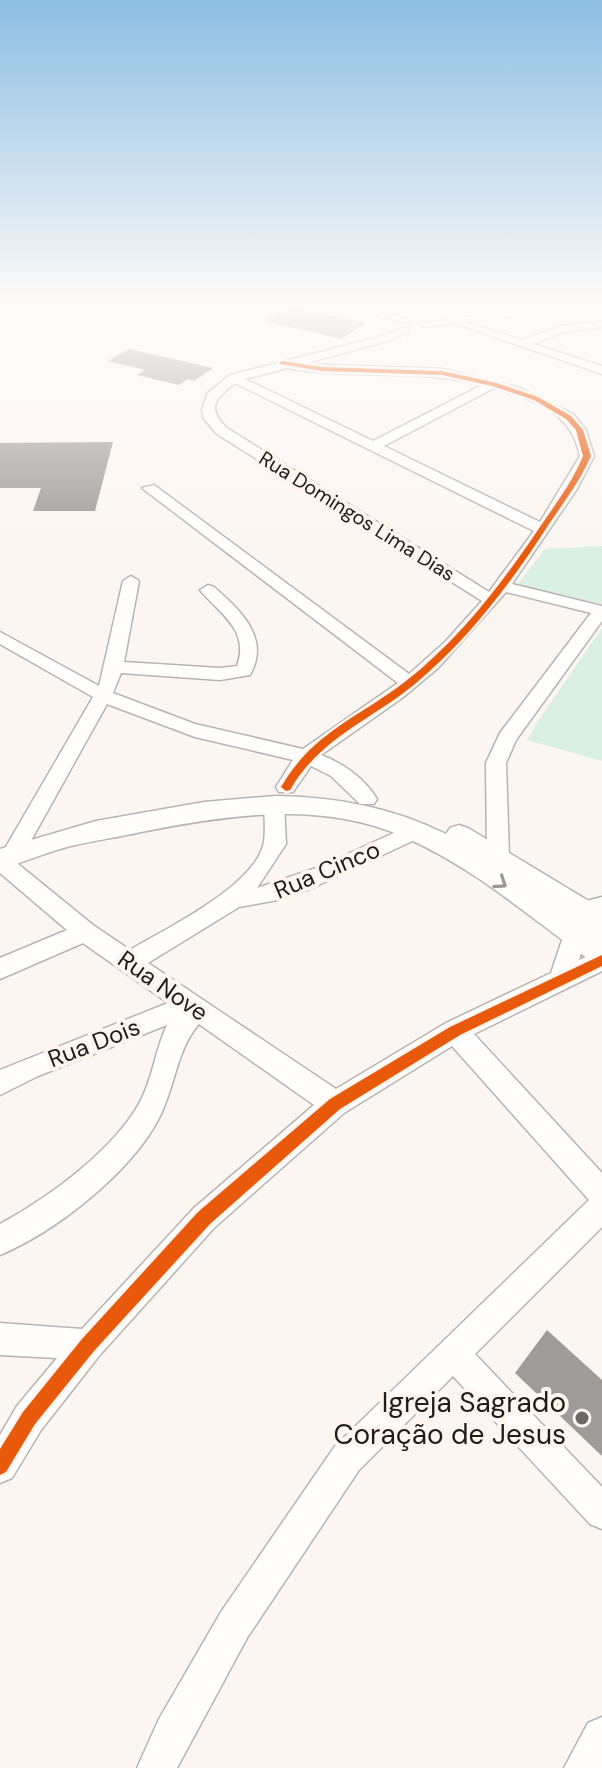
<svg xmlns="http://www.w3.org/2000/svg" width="602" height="1768" font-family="'DM Sans',sans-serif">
<rect width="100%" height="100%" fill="#fcf6f2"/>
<path fill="#d9f0e2" d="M602 546V604L517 585 545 549Z
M602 628V761L527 740 536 724Z"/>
<path fill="#9e9b99" d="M290 306 366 323 341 339 264 321Z
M129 349 213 368 194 381 188 379 179 385 137 375 145 370 108 361Z
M113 442 95 511H33L41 488H0V443Z
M547 1330 602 1380V1456L515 1373Z"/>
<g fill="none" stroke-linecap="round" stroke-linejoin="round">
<g stroke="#b8b4b1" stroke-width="3">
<path id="minor" d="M325 304H346L413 320 408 323Z
M602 304V310L535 312 465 322 522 340 561 326 602 321V327L563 332 533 344 602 366V374L454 323 424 327 419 324 535 306Z
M404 327 408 328V332L391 340 303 364 442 369 520 388 573 414 586 430 594 456 577 489 512 584 602 606V621L516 740 506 763 509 857 506 863H490L487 857 486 763 500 733 591 613 506 592 438 668 402 698 321 755C343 763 365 779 377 799L374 804H360L331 776 311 766 293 792H279L276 787 293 760 195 737 107 704 18 864 93 925 130 950C165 929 258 885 264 841 266 829 264 815 264 803L267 798H281L284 803 286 844 257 888 319 867 409 826H423L426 831 423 836 310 889 278 900 239 907 148 963 336 1089 446 1023 551 973 574 904 602 897V915L591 917 579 960 602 950V971L474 1034 602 1173V1227L475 1354 602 1487V1529L590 1524 453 1376 359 1470 247 1638 177 1768H137L159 1719 221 1612 335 1446 589 1200 452 1046 344 1113 214 1228 99 1356 41 1430 12 1478 0 1483V1435L17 1406 57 1358 0 1355V1323L82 1329 194 1208 314 1105 199 1024C176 1050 175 1089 158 1120 130 1173 55 1232 0 1255V1224C48 1198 113 1151 140 1102 153 1078 155 1050 167 1025L38 1076 0 1095V1070L168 1003 83 943 0 979V958L67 930 0 873V857L93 697 0 644V632L99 686 123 581 131 576 139 581 124 662 220 668 237 666C250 630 220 614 200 590L208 585 214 587C240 610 271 638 250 675L220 680 121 673 113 693 195 724 303 749 398 683 142 488 154 485 409 674 445 642 482 601 217 434 204 419 202 410 207 394 230 375 383 336ZM287 368C352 380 418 368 482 385L373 441 245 379ZM235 383 534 531 489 592 227 428C205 407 216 399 235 383ZM494 388C534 401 571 410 580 456L540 522 384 446Z
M602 1717V1768H564L588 1723Z"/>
</g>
<g stroke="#b8b4b1" stroke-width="3">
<path id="major" d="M275 796C336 797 391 807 446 834L450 828 459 825 468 828 602 909V964L591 961C531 918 472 866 404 837 321 800 227 815 141 832 115 838 89 841 63 848 42 854 22 863 0 869V849L96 821 204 802Z"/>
</g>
<use href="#minor" fill="#fffefd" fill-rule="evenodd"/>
<use href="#major" fill="#fffefd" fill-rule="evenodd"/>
<g stroke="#fff5ef" stroke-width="5">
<path id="cycleway" d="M282 361 322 367 442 371 497 383 538 397 571 416 583 430 591 456C580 481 564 502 549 524 511 583 469 639 415 684 371 720 320 738 290 790L286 791 281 787C313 732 358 718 406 681 461 638 503 582 542 524 557 502 573 481 583 456L576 430 566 419 534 400 492 386 442 375 322 371 280 364 279 363Z
M602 955V966L460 1035 340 1109 210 1224 94 1351 35 1424 6 1472 0 1475V1449L23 1412 82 1339 198 1212 330 1099 450 1027Z"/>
</g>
<use href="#cycleway" fill="#e8590c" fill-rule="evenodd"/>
</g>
<defs><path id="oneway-chevron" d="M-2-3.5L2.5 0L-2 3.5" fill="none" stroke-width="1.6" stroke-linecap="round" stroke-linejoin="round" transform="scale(2)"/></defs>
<use stroke="#9b9897" href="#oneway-chevron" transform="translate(501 883) rotate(34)"/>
<linearGradient id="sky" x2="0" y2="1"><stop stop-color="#8dbde2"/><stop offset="0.55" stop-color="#fefbf9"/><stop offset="1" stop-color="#fefbf9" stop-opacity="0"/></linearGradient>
<rect width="602" height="552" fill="url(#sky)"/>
<circle fill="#6d6866" stroke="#fff5ef" stroke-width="3" cx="582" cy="1418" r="8"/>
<g text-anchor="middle" stroke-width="8" stroke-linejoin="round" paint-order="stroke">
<g font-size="20" fill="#201c1a" stroke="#fff5ef">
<text transform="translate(357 516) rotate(32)" y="7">Rua Domingos Lima Dias</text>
</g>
<g font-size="24" fill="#201c1a" stroke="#fff5ef">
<text transform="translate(327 870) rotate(-23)" y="8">Rua Cinco</text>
<text transform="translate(163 986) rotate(35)" y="8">Rua Nove</text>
<text transform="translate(94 1043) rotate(-21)" y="8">Rua Dois</text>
</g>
<g font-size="28" fill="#201c1a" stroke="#fff5ef" text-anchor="end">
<text x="566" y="1412">Igreja Sagrado<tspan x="566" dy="32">Coração de Jesus</tspan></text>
</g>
</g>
</svg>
